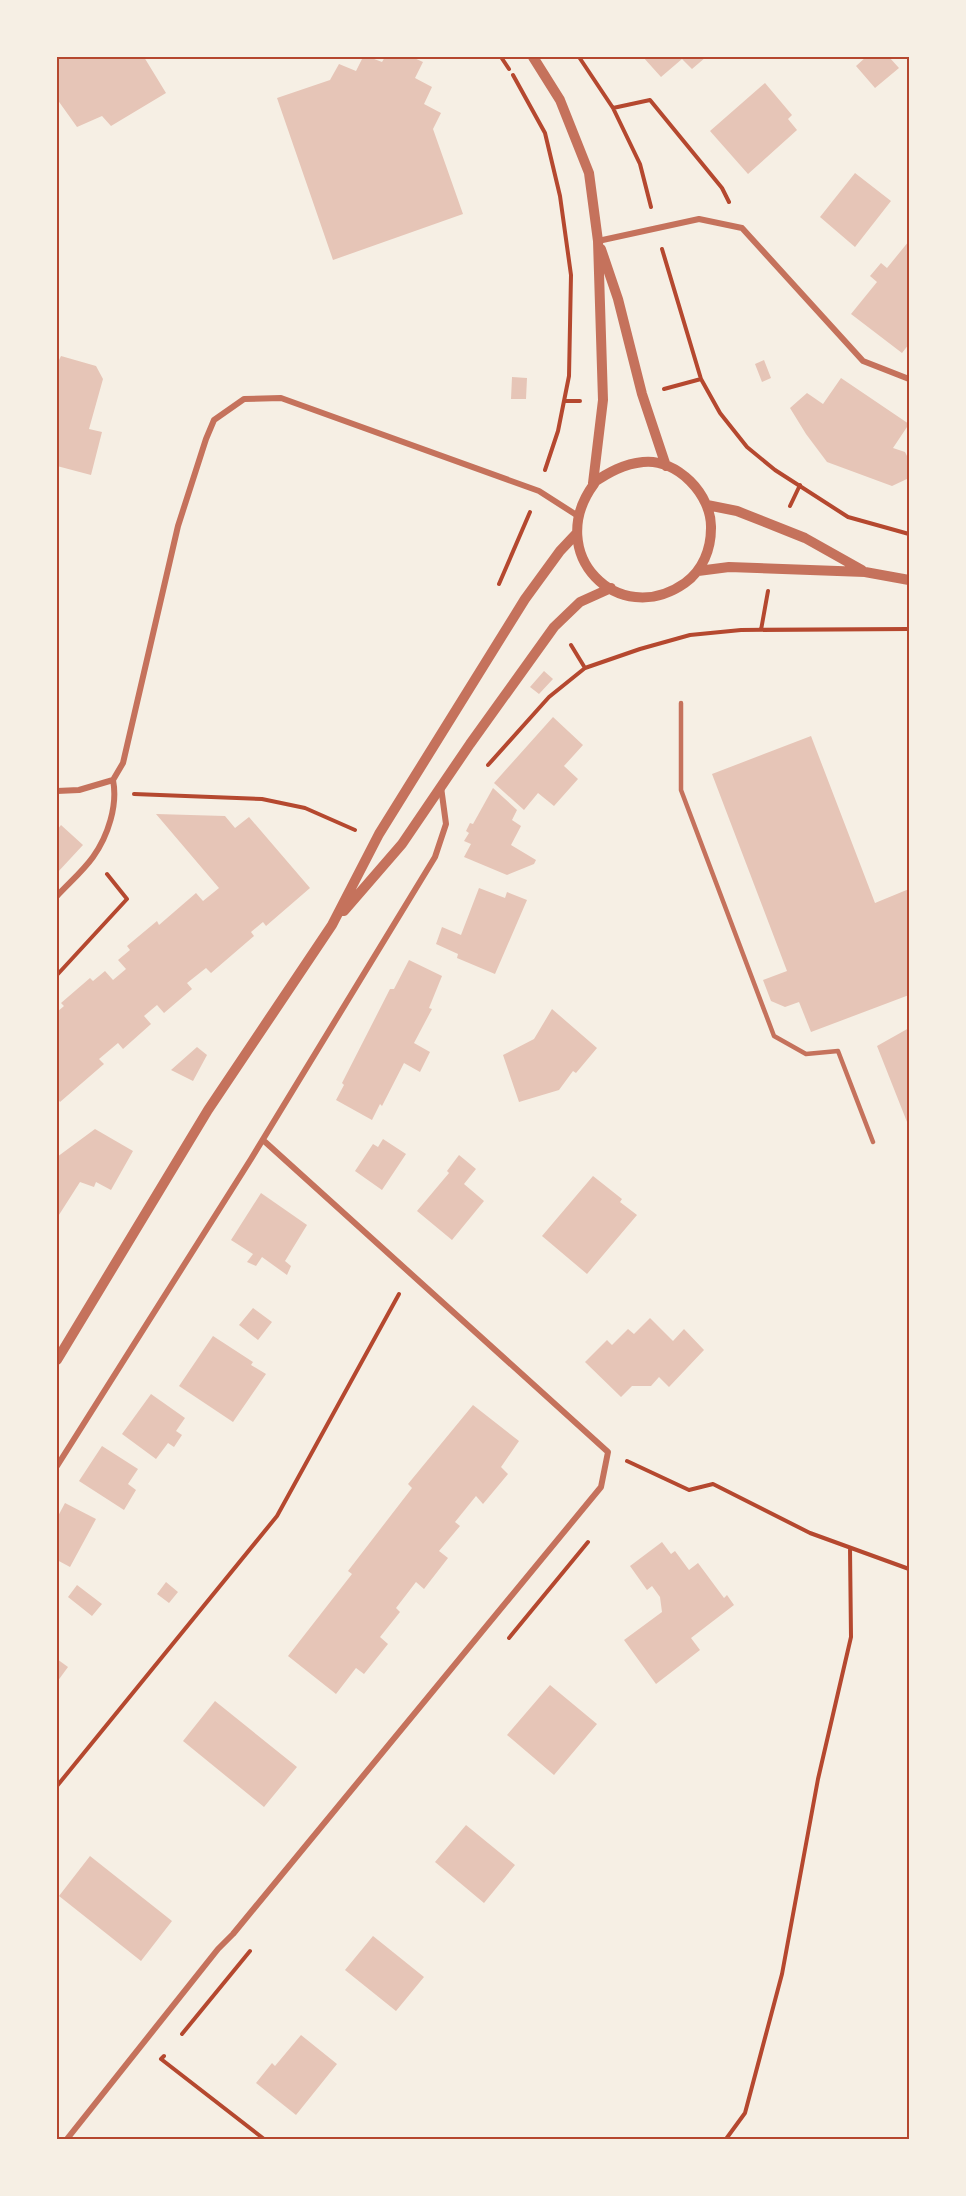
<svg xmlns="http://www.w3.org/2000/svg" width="966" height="2196" font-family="'Asap Condensed',sans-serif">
<rect width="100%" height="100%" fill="#f6efe4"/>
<path fill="#e6c5b7" d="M57 57H144L166 93 111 126 102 116 77 127 57 99Z
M363 57H369L382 62 385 57H412L423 62 415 78 432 87 424 104 441 113 433 129 463 214 333 260 277 98 330 80 339 64 356 71Z
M643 57H706L692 69 682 59 661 77Z
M866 57H889L899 68 875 88 856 66Z
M765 83 792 115 788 119 797 130 748 174 710 131Z
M855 173 891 201 855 247 820 217Z
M909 241V344L902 353 851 314 877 282 870 276 881 263 887 268Z
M61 356 96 366 103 379 89 429 102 432 91 475 57 466V360H59Z
M764 360 771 378 762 382 755 364Z
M512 377 527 378 526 399H511Z
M841 378 909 424 893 448 905 452 909 460V478L892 486 827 462 806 434 790 408 807 393 823 404Z
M544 671 553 679 539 694 530 687Z
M553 717 583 745 564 766 578 779 554 806 538 793 524 810 494 783Z
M811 736 875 903 909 889V995L811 1032 799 1002 785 1007 771 1001 763 980 787 971 712 774Z
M493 788 517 810 512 820 521 826 511 845 536 860 534 864 507 875 464 857 471 844 464 841 469 833 466 831 470 823 473 824Z
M156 814 225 816 235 828 249 817 310 888 266 926 263 922 251 932 254 936 211 973 206 968 187 983 192 989 164 1013 157 1005 144 1016 151 1024 123 1049 118 1043 99 1059 104 1064 60 1102 57 1098V1012L64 1006 61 1003 90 978 93 981 105 971 113 980 126 969 118 960 130 950 127 946 157 921 159 925 196 893 203 901 219 888Z
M61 825 83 845 57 873V830Z
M479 888 505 898 507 892 527 900 495 974 457 958 458 954 436 944 442 927 461 935Z
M409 960 442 976 429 1008 432 1009 414 1043 430 1052 420 1072 404 1063 382 1106 380 1104 372 1120 336 1100 344 1085 342 1083 390 989H394Z
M552 1009 597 1048 576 1073 573 1071 559 1090 519 1102 503 1055 534 1039Z
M909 1028V1127L877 1046Z
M197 1047 207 1055 193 1081 171 1070Z
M95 1129 133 1151 111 1190 96 1182 94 1187 80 1182 57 1218V1157Z
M383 1139 406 1154 382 1190 355 1171 373 1144 378 1147Z
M459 1155 476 1169 464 1184 484 1201 452 1240 417 1211 449 1173 447 1171Z
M593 1176 622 1199 620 1202 637 1215 587 1274 542 1236Z
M261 1193 307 1225 285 1261 291 1266 287 1275 262 1257 256 1266 247 1262 253 1254 231 1240Z
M253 1308 272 1322 258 1340 239 1325Z
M650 1318 673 1341 684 1329 704 1350 669 1387 659 1377 651 1386H632L621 1397 585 1362 607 1340 612 1345 628 1329 634 1334Z
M213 1336 253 1362 251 1365 266 1374 233 1422 179 1386Z
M151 1394 185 1418 176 1431 182 1435 174 1447 168 1443 156 1459 122 1434Z
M473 1405 519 1441 501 1467 508 1474 483 1504 476 1496 455 1522 460 1526 439 1551 448 1558 424 1589 416 1582 396 1608 400 1612 380 1637 388 1644 364 1674 356 1668 336 1694 288 1656 352 1574 348 1571 412 1488 408 1484Z
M102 1446 138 1469 128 1484 136 1490 124 1510 79 1481Z
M65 1503 96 1519 70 1567 57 1560V1518Z
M662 1542 671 1554 675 1551 689 1570 698 1563 724 1598 727 1595 734 1605 691 1638 700 1650 656 1684 624 1640 662 1612 660 1597 652 1586 647 1590 630 1566Z
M166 1582 178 1592 169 1603 157 1594Z
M77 1585 102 1604 92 1616 68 1597Z
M57 1659 68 1667 57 1682Z
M550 1685 597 1724 554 1775 507 1735Z
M215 1701 297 1767 264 1807 183 1741Z
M466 1825 515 1865 484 1903 435 1862Z
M90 1856 172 1921 141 1961 59 1896Z
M373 1936 424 1977 396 2011 345 1970Z
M301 2035 337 2064 296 2115 256 2083 272 2063 275 2066Z"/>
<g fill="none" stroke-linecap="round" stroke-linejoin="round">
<path stroke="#b5482f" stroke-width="4" d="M501 57 509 69
M579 57 613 108 640 164 651 207
M513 75 545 133 560 196 571 275 569 376 558 431 545 470
M613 108 650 100 722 188 729 202
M662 249 701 379 720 413 747 447 775 470 848 517 909 534
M664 389 701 379
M565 401H580
M790 506 800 485
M499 584 530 512
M761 630 768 591
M571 645 585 668
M488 765 549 697 585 668 640 649 690 635 741 630 909 629
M134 794 262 799 305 808 355 830
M57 975 127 899 107 874
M627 1461 689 1490 713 1484 810 1533 909 1569
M509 1638 588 1542
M57 1786 277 1516 399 1294
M182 2034 250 1951
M164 2056 161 2059 264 2139
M726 2139 745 2113 782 1974 818 1779 851 1637 850 1548"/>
<path stroke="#c5725c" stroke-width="4.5" d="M681 703V790L774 1036 806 1054 838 1051 873 1142"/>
<path stroke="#c5725c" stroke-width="6" d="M598 241 699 219 742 228 863 361 909 379
M57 791 79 790 113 780 123 763 178 526 206 439 214 420 244 399 281 398 539 491 578 516
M57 896C69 883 83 871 93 857 108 836 118 805 113 780
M57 1466 251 1159 435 857 446 824 441 787
M67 2139 218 1949 233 1934 601 1487 608 1452 263 1140"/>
<path stroke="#c5725c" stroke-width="10" d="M533 57 560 100 589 173 598 241 603 400 593 483 594 484C543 553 618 630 685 583 703 570 711 549 711 528 712 495 677 458 643 462 624 464 609 472 593 483
M601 249 618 299 642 394 666 466
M707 505 737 511 805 538 862 570
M698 571 729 567 865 572 909 580
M344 911 402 844 470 744 554 627 580 602 611 588
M57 1360 208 1110 332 925 379 834 525 599 560 551 576 534"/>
</g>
<rect width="966" height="2196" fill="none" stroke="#f6efe4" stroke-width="117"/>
<rect x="58" y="58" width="850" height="2080" fill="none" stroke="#b5482f" stroke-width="2"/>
</svg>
